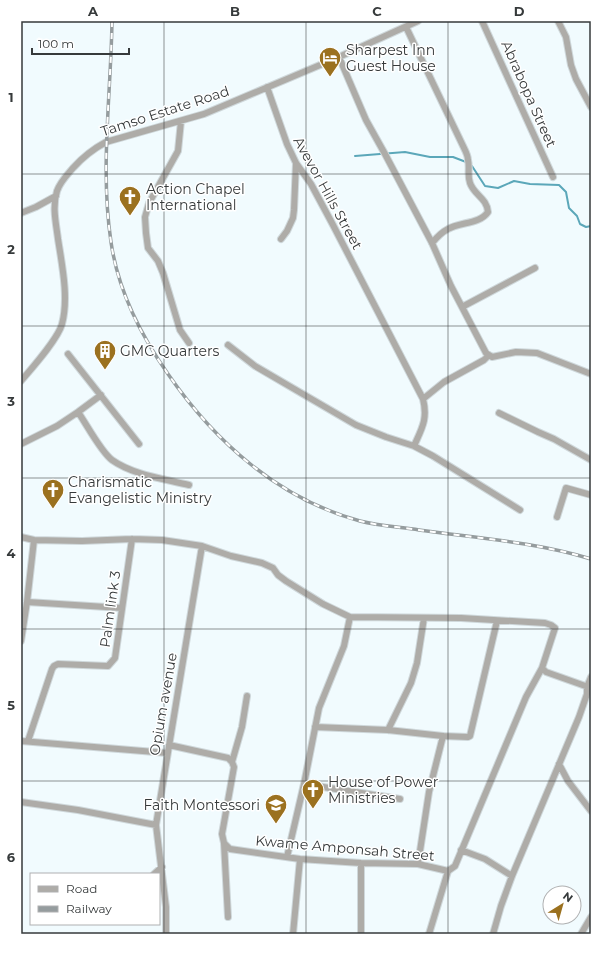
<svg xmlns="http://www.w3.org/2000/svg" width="612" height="955" font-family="Montserrat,sans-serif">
<rect width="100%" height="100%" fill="#f1fbfe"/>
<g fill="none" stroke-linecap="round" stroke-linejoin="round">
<path stroke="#5ba7b9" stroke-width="2" d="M355 156 405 152 430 157H453L466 162
M472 166 485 186 498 188 514 181 530 184 559 185 566 192 569 208 577 216 580 224 586 227 591 226"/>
<g stroke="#cfd8db" stroke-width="8">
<path id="minor" d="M482 21 553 177
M558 21 566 37 571 65 576 79 591 107
M406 27 464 148C466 152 468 156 468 160 470 168 467 175 470 183 474 195 487 198 488 212 480 224 460 222 448 229 442 232 437 237 432 243
M339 57 366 120 385 154 432 243 451 286 486 353 492 357 516 352 537 353 591 374
M267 87 287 144 296 163 311 184 333 225 423 399C428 419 422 428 414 446
M181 121 178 151 149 203 145 217 146 233 148 248 158 261 163 273 180 330 189 343
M21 213 36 207 56 196
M281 239 287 231 293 218 294 210 296 163
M462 307 535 268
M228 345 255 366 296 390 356 425 386 437 414 446 433 456 520 510
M68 354 139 444
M21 381C32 368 58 339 62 324 69 298 62 265 58 239 56 223 52 207 57 191 60 182 67 175 73 168 82 158 93 149 106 142L204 114 339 57 418 21
M423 399 444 382 484 360 488 356
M78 412C87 425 101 452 112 460 133 475 165 479 189 485
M499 413 538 432 554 439 591 460
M21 444 57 426 78 412 101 395
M557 517 566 488 591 495
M21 537 34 540 82 541 132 539 162 540 202 546 231 556 262 563 273 568 278 575 286 581 323 604 350 617 461 618 545 623 551 625 555 628 542 668 546 672 591 688
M27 602 122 608
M21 641 27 602 34 540
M315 727 388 730 443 736 468 737 470 736 497 621
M388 730 411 683 417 663 424 618
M21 741 167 753
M28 741 52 669 54 666 58 664 108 666 115 658 132 539
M169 745 228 758 232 762 234 767 222 834 224 843 230 849 300 859 361 863 418 864 448 871
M232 762 242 727 247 696
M559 764 568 781 591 811
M304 784 400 799
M21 802 78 810 156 825
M224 843 228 917
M461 850 485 859 512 876
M287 857 304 784 319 708 344 646 350 617
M418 864 429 792 443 736
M154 874 162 867
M166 934V907L156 825 202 546
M293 934 300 859
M361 934V863
M429 934 448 871 455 866 526 697 542 668
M493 934 501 906 512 876 579 717 587 694V687L591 677
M581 934 591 917"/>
</g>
<use href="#minor" stroke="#aeaca8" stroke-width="6"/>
<g stroke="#959c9e" stroke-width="3.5">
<path id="rail" d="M112 21C111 94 100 169 111 242 118 291 140 334 168 374 215 442 279 499 360 521 379 526 400 527 419 530 476 538 535 542 591 559"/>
</g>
<use href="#rail" stroke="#fff" stroke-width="2" stroke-dasharray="6" stroke-linecap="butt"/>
</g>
<path fill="none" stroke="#363a3b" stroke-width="1" stroke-opacity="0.55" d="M164 21V934M306 21V934M448 21V934M21 174H591M21 326H591M21 478H591M21 629H591M21 781H591"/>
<defs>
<g id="hotel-pin" transform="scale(1.15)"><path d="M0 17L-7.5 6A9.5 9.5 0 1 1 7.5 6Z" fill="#9b711f" stroke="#fff"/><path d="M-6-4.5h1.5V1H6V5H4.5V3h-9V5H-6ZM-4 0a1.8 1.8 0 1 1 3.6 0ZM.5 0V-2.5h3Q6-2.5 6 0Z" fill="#fff"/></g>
<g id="church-pin" transform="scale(1.15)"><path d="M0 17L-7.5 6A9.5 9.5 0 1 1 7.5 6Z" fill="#9b711f" stroke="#fff"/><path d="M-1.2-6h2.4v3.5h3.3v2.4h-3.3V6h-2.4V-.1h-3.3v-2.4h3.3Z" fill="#fff"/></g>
<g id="building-pin" transform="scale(1.15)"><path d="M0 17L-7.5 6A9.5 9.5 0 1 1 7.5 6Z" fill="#9b711f" stroke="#fff"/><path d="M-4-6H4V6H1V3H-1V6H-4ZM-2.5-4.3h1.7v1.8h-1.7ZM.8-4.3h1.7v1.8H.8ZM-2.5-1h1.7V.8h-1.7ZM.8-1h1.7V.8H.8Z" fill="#fff"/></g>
<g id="school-pin" transform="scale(1.15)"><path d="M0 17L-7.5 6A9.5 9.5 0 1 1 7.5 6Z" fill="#9b711f" stroke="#fff"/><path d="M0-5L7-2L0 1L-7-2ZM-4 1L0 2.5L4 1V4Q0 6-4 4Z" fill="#fff"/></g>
</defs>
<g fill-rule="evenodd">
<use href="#hotel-pin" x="330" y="58"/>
<use href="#church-pin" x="130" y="197"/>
<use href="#building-pin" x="105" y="351"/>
<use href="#church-pin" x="53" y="490"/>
<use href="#church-pin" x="313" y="790"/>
<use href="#school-pin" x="276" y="805"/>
</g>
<g text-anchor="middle" stroke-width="3" stroke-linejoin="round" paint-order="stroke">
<g font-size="14" fill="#363a3b" stroke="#fff" text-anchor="start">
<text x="346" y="55">Sharpest Inn<tspan x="346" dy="16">Guest House</tspan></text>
<text x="146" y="194">Action Chapel<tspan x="146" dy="16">International</tspan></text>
<text x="120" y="356">GMC Quarters</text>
<text x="68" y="487">Charismatic<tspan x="68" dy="16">Evangelistic Ministry</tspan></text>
<text x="328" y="787">House of Power<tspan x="328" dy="16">Ministries</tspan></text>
<text x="260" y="810" text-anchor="end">Faith Montessori</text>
</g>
<g font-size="14" fill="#363a3b" stroke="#fff">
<text transform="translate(529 94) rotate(66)" y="5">Abrabopa Street</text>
<text transform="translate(165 111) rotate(-18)" y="5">Tamso Estate Road</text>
<text transform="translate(328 193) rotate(61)" y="5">Avevor Hills Street</text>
<text transform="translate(110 609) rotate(-82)" y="5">Palm link 3</text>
<text transform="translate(163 704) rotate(-80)" y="5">Opium avenue</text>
<text transform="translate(345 848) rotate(5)" y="5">Kwame Amponsah Street</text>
</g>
</g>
<rect width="612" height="955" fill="none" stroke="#ffffff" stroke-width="44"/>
<rect x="30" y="873" width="130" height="52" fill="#ffffff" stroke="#afb0b1"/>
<rect x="38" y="886" width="20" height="6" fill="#aeaca8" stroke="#afb0b1"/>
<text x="66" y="893" font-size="12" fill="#363a3b">Road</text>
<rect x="38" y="906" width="20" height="6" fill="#959c9e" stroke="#afb0b1"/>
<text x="66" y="913" font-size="12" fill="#363a3b">Railway</text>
<g transform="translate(562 905) rotate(37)"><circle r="19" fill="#ffffff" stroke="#afb0b1"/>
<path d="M0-3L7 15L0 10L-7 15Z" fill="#9b711f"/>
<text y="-6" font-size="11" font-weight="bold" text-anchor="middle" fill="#363a3b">N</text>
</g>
<path d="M32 48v6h97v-6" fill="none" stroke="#363a3b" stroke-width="2"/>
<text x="38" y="48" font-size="12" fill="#363a3b" stroke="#ffffff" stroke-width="3" paint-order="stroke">100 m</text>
<rect x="22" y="22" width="568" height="911" fill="none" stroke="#363a3b" stroke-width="1.5"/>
<g font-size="13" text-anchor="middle" font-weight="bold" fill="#363a3b">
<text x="93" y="16">A</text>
<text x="235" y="16">B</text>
<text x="377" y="16">C</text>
<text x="519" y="16">D</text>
<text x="11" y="102">1</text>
<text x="11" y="254">2</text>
<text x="11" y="406">3</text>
<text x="11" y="558">4</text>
<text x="11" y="710">5</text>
<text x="11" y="862">6</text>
</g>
</svg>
